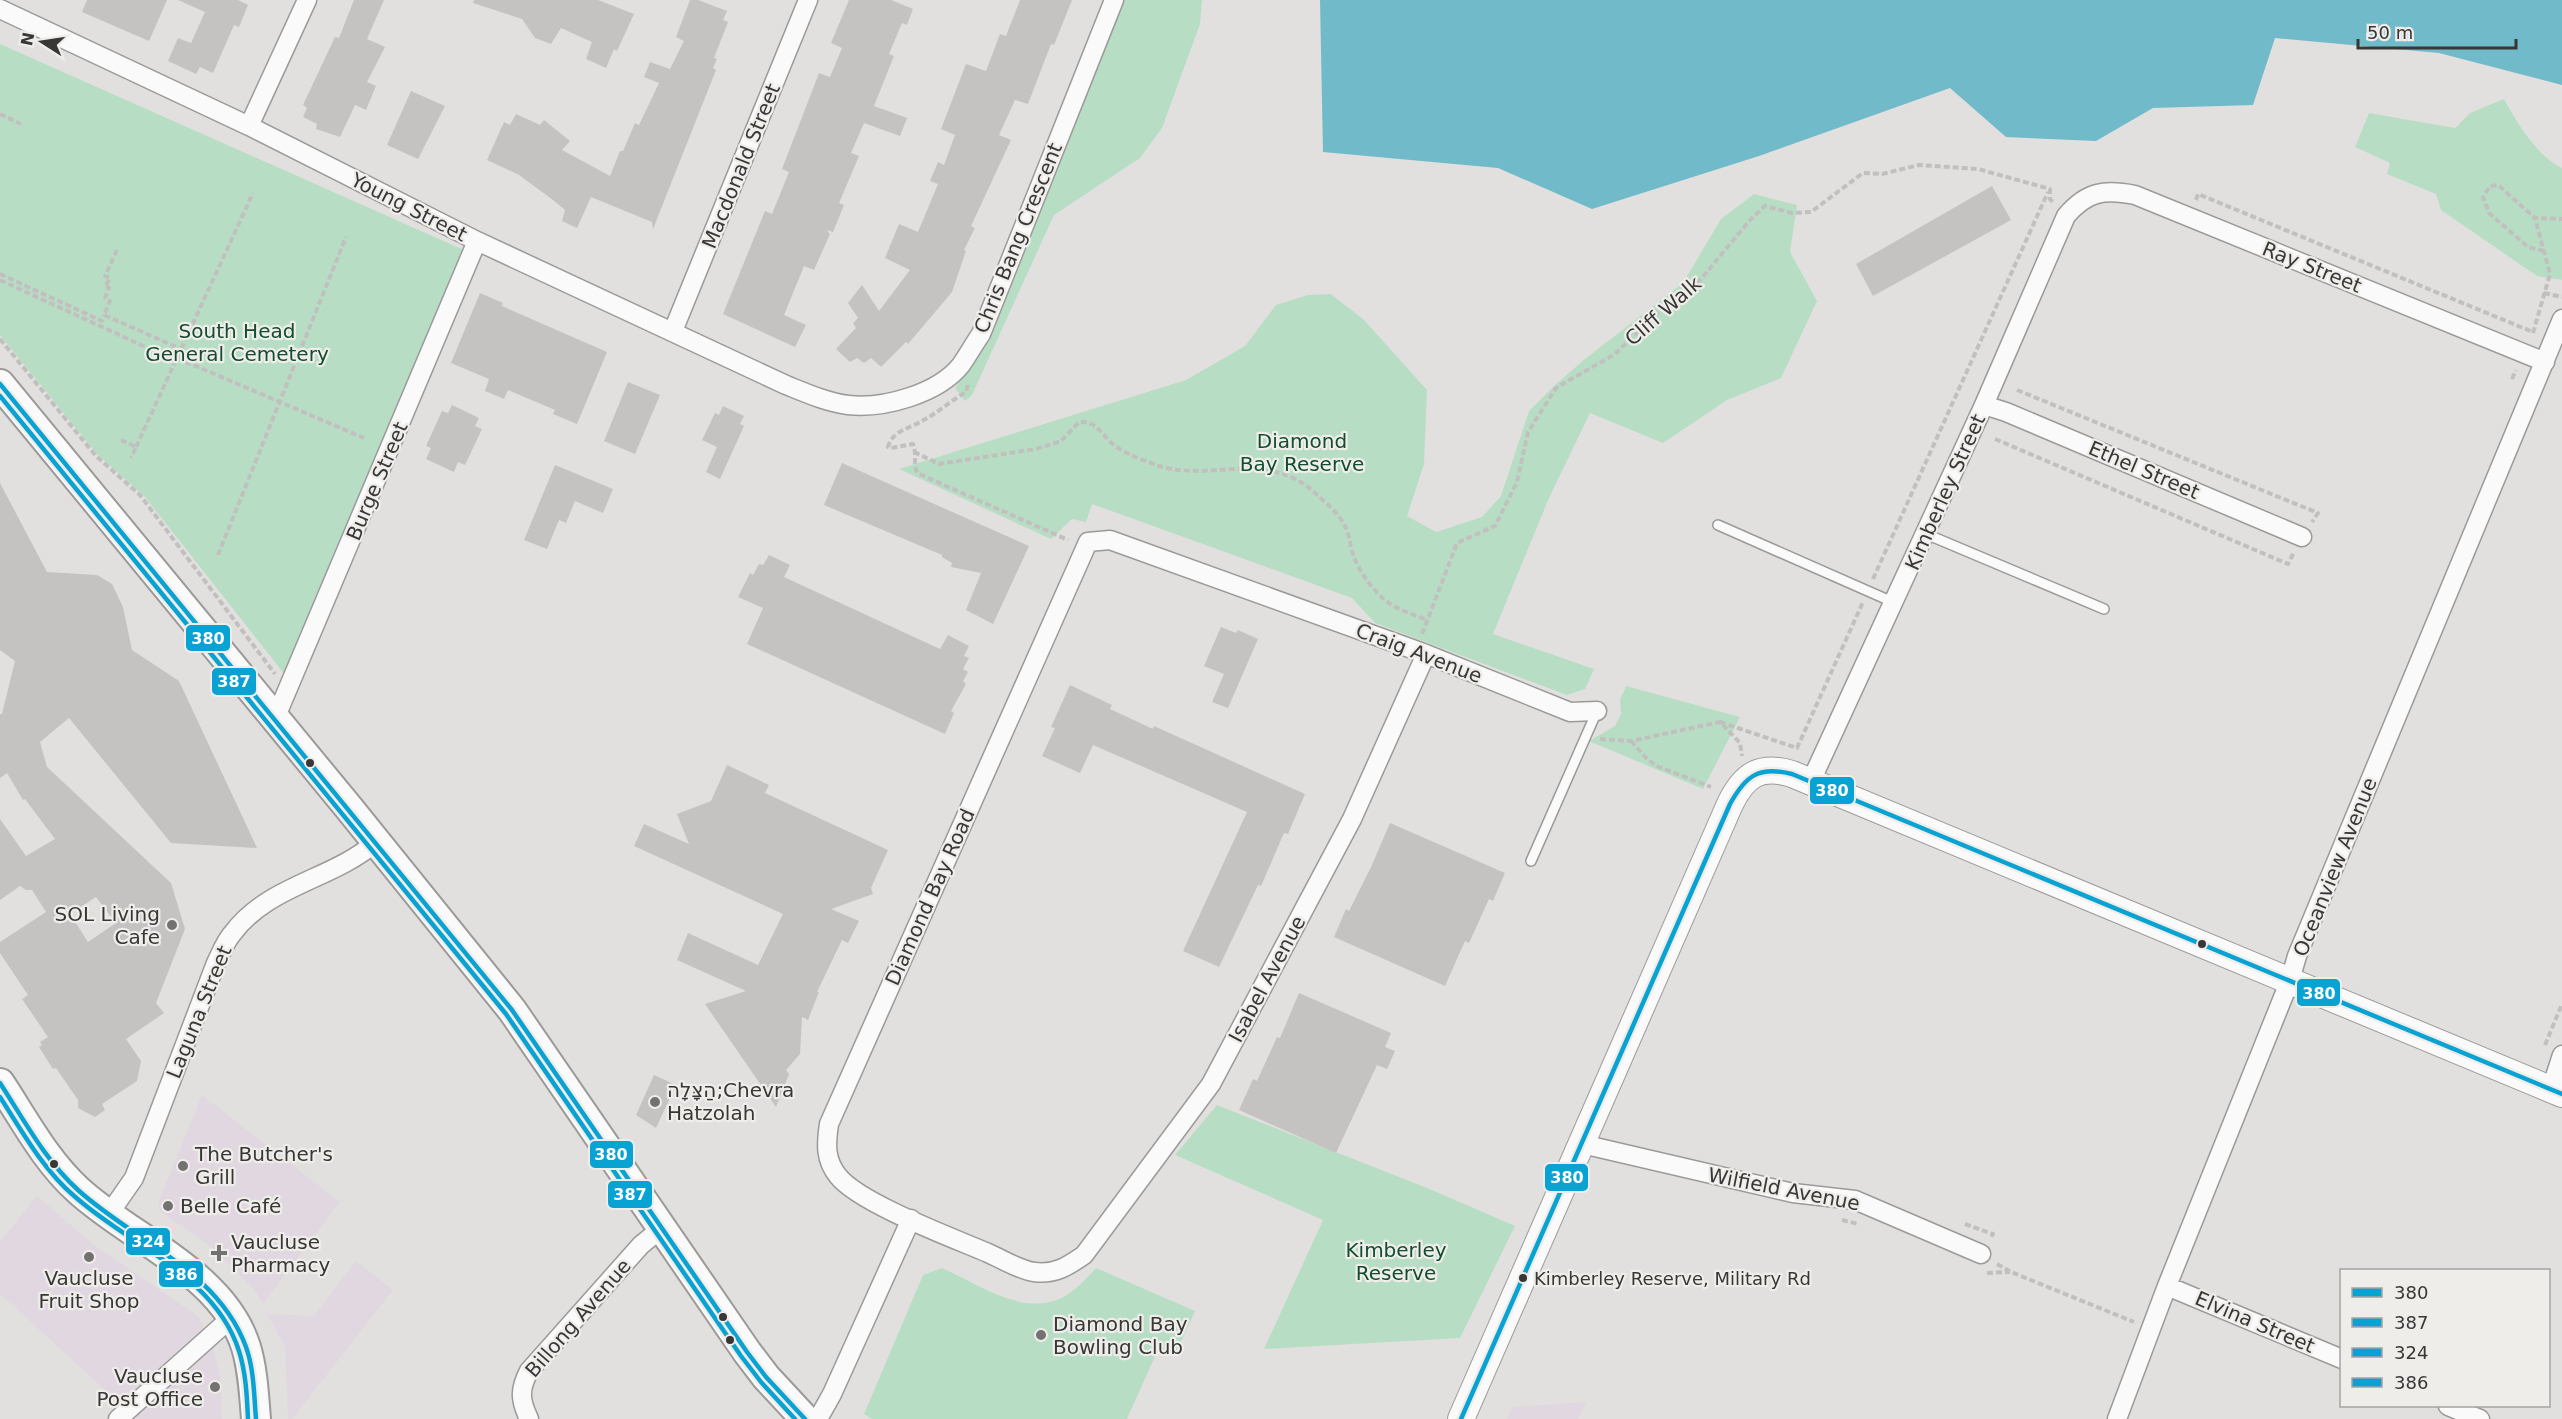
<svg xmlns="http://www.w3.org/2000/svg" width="2562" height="1419" font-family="'DejaVu Sans','Noto Sans Hebrew',sans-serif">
<rect width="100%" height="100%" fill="#e1e0de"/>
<path fill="#e1d7e0" d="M202 1095 340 1202 263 1304 255 1290 210 1246 160 1211 158 1204Z
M37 1196 94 1245 198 1316 214 1350 221 1381 222 1419H137L0 1294V1242Z
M356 1261 393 1290 292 1419H288L285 1347 267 1314 314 1316Z
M1586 1402 1578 1419H1507L1512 1407Z"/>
<path fill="#b7dec5" d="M1114 0H1202L1200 24 1162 128 1140 158 1054 215 972 395 965 401 955 388 970 365Z
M0 44 466 251 289 680 145 497 97 454 0 335Z
M2504 99C2517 123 2537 156 2562 168V280L2537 276 2441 210 2436 194 2387 174 2390 163 2355 147 2369 113 2455 128 2470 113Z
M1754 194 1797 205 1790 252 1817 301 1781 378 1727 400 1663 443 1590 413 1549 498 1493 634 1594 669 1585 689 1567 695 1375 623 1352 598 1092 504 1086 522 1072 519 1051 539 899 469 1186 380 1245 346 1276 305 1308 295 1331 294 1364 320 1427 390 1424 464 1407 516 1436 532 1482 517 1501 496 1529 411 1554 386 1585 359 1683 283 1721 219Z
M1626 686 1740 717 1703 789 1589 741 1615 726 1621 714 1620 700Z
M1217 1105 1432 1190 1515 1226 1460 1338 1264 1349 1323 1220 1175 1155Z
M942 1268C978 1284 1026 1319 1065 1296 1077 1289 1087 1278 1096 1268L1195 1311 1175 1355 1156 1354 1127 1419H872L864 1414 923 1275Z"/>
<path fill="#71baca" d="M1320 0H2562V85L2439 53 2275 38 2253 105 2153 108 2096 141 2006 137 1950 88 1759 156 1592 209 1498 168 1323 152Z"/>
<path fill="#c4c3c2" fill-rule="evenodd" d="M87 0H167L149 41 82 12Z
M178 0H238L248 5 239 27 234 25 213 73 200 67 196 74 168 61 178 38 191 43 205 12Z
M354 0H384L367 39 385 47 367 82 376 86 366 110 355 105 340 137 316 129 317 124 303 117 307 108 303 105 335 37 339 38Z
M474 0H598L634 14 617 51 614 49 606 68 586 59 592 42 561 28 551 44 535 38 522 19 473 3Z
M690 0H698L727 11 723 20 728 22 714 58 717 59 713 68 716 70 653 229 652 222 591 197 577 228 562 221 565 210 553 200 519 175 487 160 504 122 510 125 516 114 540 125 544 120 570 141 562 150 610 176 620 151H623L635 123 639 125 659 83 644 77 650 62 670 69 684 41 676 37Z
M849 0H891L913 9 907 25 902 23 889 54 894 56 874 106 907 118 900 136 864 123 851 153 859 156 839 203 844 205 833 232 827 230 830 234 814 270 804 266 784 315 806 325 795 347 723 314 765 211 772 214 789 172 782 169 819 73 830 77 842 48 831 43Z
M1020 0H1072L1054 45 1051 44 1028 104 1015 100 999 135 1011 140 971 226 975 228 964 250 966 251 952 292 908 344 906 342 881 367 871 358 864 363 857 358 850 362 836 349 856 328 853 323 858 318 848 303 862 285 879 311 910 270 885 258 899 224 918 232 938 184 930 181 938 162 944 165 955 135 941 129 966 64 986 71 1000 34 1006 36Z
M411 91 445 106 418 159 387 145Z
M1992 186 2011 220 1873 296 1856 264Z
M480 293 503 303 502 306 607 352 577 424 553 414 555 410 508 390 504 399 485 391 489 379 451 363Z
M628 382 660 395 635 454 604 441Z
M452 405 479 418 475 426 482 429 465 465 458 462 454 472 426 459 431 448 426 446 442 411 448 413Z
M723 406 744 416 740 424 744 426 720 479 706 472 717 447 702 440 715 413 719 415Z
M842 463 1029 546 993 624 966 610 981 573 951 567 952 563 942 557V555L824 505Z
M555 465 613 489 603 513 575 501 566 523 559 520 547 549 524 540Z
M0 483 47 572 97 575 112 584 123 607 132 650 179 681 257 848 171 843 69 718 40 742 47 767 171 883 185 929 156 1003 164 1013 126 1039 141 1061 137 1081 102 1104 105 1110 95 1117 78 1108V1100L56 1068 53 1069 39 1047 42 1045 40 1042 48 1037 22 999 28 995 0 953V942L46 912 32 890H26L20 886 0 900V819L26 856 55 839 25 799 23 800 7 773 0 778V714H2L15 661 0 650ZM96 897 116 923 88 942 70 914Z
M769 555 790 565 784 577 940 649 948 635 969 646 964 656 969 658 963 669 968 672 963 681 966 684 951 711 954 713 945 734 747 644 763 608 738 597 750 573 753 575 759 564 763 565Z
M1221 627 1236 633 1238 630 1258 639 1228 708 1212 702 1224 674 1204 666Z
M1070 685 1112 705 1110 709 1153 729 1154 726 1305 794 1288 834 1284 833 1261 886 1258 885 1219 967 1183 951 1247 812 1093 745 1080 773 1042 756 1055 728 1051 727Z
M727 765 769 785 765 793 888 850 871 888 873 894 831 909 859 921 848 943 842 940 817 992H819L808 1020 802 1017 800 1054 786 1070 789 1074 776 1107 705 1004 746 991 677 960 688 933 758 965 783 914 634 846 644 824 689 844 677 814 711 801Z
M1390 823 1505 873 1493 901 1489 899 1469 943 1465 941 1445 986 1334 937 1346 909 1349 911 1371 867Z
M1299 993 1391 1033 1385 1047 1395 1051 1387 1069 1377 1065 1336 1153 1239 1110 1253 1079 1257 1081 1277 1037 1280 1038Z
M654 1075 676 1085 656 1128 636 1115Z"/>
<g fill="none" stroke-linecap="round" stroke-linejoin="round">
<g stroke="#9b9a99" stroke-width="12">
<path id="lane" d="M1718 525 1895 603
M1926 534 2104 609
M1531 861 1597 711"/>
</g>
<g stroke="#9b9a99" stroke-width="21">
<path id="street" d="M0 9 249 126 477 241 786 385C806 393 826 402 848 405 883 409 938 394 961 365 968 355 974 344 981 334L1114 0
M249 126 307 0
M673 331 808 0
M1984 405 2006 412 2302 537
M1426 654 1352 819 1211 1084 1084 1255C1068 1266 1055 1275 1034 1272 1019 1270 1002 1259 988 1253 953 1238 859 1203 838 1176 825 1160 826 1144 829 1124L1088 542 1110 540 1415 650 1426 654 1570 712 1597 711
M275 719 477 241
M1811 781 1984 405 2066 216C2087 191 2105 189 2135 195L2545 362
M2551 1089 2562 1055
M1582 1144 1793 1193 1855 1200 1981 1254
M109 1214 134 1178 216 963C221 953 225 942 232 934 268 885 332 880 376 842
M2167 1286 2342 1359
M2448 1406 2480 1419
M118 1419 232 1317
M529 1419C520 1400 519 1390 529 1371L641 1245 662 1228
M818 1419 832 1394 911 1219
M2117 1419 2167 1286 2290 980 2297 956 2562 319"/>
</g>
<g stroke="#9b9a99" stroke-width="28">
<path id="secondary" d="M1461 1419 1730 804C1744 775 1760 764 1792 774L2562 1094"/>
</g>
<g stroke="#9b9a99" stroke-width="32">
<path id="primary" d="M0 384 349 808 512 1010 747 1352 766 1377 805 1419
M0 1083C24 1119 45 1160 78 1190 131 1239 223 1273 246 1347 253 1370 254 1395 256 1419"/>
</g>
<path stroke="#c1c0bf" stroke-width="4" stroke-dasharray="6 3" stroke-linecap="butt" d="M0 114 21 124
M2196 200 2198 194 2533 332
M117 250 105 276 110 278 105 287 109 288 105 298 110 301 104 315 190 353
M2544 251 2528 247 2489 213 2483 197 2490 186 2498 185 2535 218 2562 219
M0 274 102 321 104 315
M0 280 176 361
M2544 293 2562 297
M2533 333 2550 274 2535 218
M0 339 96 456 140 495 275 674
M177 358 364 438
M2512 379 2516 370
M968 385 966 392C951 401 937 413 922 421 910 428 892 431 888 447L891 448 913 444C917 453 913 463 917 473L1068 540
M2017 390 2318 513 2312 522
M1995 439 2288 564 2294 552
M121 440 136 447 131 458
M136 447 253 193
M914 452 939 464 1036 449 1061 441 1079 422C1098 421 1101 435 1115 446 1126 454 1143 460 1156 465 1207 482 1255 453 1304 484 1315 492 1340 514 1345 526 1350 536 1350 547 1354 557 1360 573 1373 590 1386 601 1398 610 1414 615 1428 620
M218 555 346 237
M1873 579 2048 192
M1422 634 1457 543 1495 526 1517 482 1528 432 1556 388 1615 354 1657 314 1701 279 1750 220 1765 206 1792 213 1811 212 1863 173 1882 174 1919 165 1978 169 2050 189V199L2053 202
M1720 722 1797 748 1863 602
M1600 739 1631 741 1720 722 1740 743 1742 756
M1631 741 1647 759 1657 766 1711 787
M2545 1045 2562 1004
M1842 1220 1858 1224
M1965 1224 1993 1234 1990 1239
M1997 1264 2011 1272 2134 1322
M1987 1273 2010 1272"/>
<use href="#lane" stroke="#fafafa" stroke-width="9"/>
<use href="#street" stroke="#fafafa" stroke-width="18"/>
<use href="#secondary" stroke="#fafafa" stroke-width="26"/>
<use href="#primary" stroke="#fafafa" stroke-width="28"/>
<g stroke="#efedea" stroke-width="9">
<path id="bus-1" d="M0 384 512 1010 747 1352 766 1377 805 1419
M1461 1419 1730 804C1746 775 1759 766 1792 774L2562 1094"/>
</g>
<g stroke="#efedea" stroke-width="9">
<path id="bus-2" d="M0 396 506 1014 741 1356 761 1382 795 1419"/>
</g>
<g stroke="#efedea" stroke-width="9">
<path id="bus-3" d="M0 1083C24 1120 45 1160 78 1190 134 1241 218 1270 246 1347 254 1369 254 1395 256 1419"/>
</g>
<g stroke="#efedea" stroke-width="9">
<path id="bus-4" d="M0 1097C22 1131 42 1168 73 1195 128 1245 215 1275 239 1351 246 1373 247 1397 248 1419"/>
</g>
<use href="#bus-1" stroke="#08a2d3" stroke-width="4.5"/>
<use href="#bus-2" stroke="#08a2d3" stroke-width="4.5"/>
<use href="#bus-3" stroke="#08a2d3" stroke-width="4.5"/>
<use href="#bus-4" stroke="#08a2d3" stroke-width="4.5"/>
</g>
<g fill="#383736" stroke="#efedea" stroke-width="2">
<circle cx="310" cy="763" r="5"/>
<circle cx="2202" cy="944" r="5"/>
<circle cx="54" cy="1164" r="5"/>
<circle cx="1523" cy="1278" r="5"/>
<circle cx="723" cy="1317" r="5"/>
<circle cx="730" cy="1340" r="5"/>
</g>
<g fill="#737271" stroke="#efedea" stroke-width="2">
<circle cx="172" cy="925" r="6"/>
<circle cx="655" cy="1102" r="6"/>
<circle cx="183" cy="1166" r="6"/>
<circle cx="168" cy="1206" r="6"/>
<path d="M216 1244h6v6h6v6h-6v6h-6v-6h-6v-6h6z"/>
<circle cx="89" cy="1257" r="6"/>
<circle cx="1041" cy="1335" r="6"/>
<circle cx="215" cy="1387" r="6"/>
</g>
<g text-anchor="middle" stroke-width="4.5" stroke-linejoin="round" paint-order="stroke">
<g font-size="18" fill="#383736" stroke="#efedea" text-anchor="start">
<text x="1534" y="1285">Kimberley Reserve, Military Rd</text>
</g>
<g font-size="20" fill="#383736" stroke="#efedea">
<text transform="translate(741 166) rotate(-68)" y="7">Macdonald Street</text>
<text transform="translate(409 207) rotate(27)" y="7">Young Street</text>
<text transform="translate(1018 238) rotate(-68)" y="7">Chris Bang Crescent</text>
<text transform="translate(2312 267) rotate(22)" y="7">Ray Street</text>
<text transform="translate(1663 311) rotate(-41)" y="7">Cliff Walk</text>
<text transform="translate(2144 470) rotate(23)" y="7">Ethel Street</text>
<text transform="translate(377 481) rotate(-67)" y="7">Burge Street</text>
<text transform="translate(1945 492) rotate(-66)" y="7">Kimberley Street</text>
<text transform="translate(1419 653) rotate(21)" y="7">Craig Avenue</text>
<text transform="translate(2335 867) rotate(-68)" y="7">Oceanview Avenue</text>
<text transform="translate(930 897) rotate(-66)" y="7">Diamond Bay Road</text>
<text transform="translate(1267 979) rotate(-62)" y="7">Isabel Avenue</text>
<text transform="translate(199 1012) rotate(-68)" y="7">Laguna Street</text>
<text transform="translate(1784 1189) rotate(11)" y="7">Wilfield Avenue</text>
<text transform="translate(578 1318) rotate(-49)" y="7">Billong Avenue</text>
<text transform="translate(2255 1322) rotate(23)" y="7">Elvina Street</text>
</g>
<g font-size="20" fill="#134d2f" stroke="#efedea">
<text x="237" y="338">South Head<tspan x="237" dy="23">General Cemetery</tspan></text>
<text x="1302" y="448">Diamond<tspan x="1302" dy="23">Bay Reserve</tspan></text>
<text x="1396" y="1257">Kimberley<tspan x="1396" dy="23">Reserve</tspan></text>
</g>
<g font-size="20" fill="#383736" stroke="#efedea" text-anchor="start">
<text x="160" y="921" text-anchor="end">SOL Living<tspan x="160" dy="23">Cafe</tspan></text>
<text x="667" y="1097">הַצָּלָה;Chevra<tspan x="667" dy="23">Hatzolah</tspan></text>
<text x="195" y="1161">The Butcher's<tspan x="195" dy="23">Grill</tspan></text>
<text x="180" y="1213">Belle Café</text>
<text x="231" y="1249">Vaucluse<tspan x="231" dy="23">Pharmacy</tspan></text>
<text x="89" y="1285" text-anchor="middle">Vaucluse<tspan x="89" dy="23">Fruit Shop</tspan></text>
<text x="1053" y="1331">Diamond Bay<tspan x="1053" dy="23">Bowling Club</tspan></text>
<text x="203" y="1383" text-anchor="end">Vaucluse<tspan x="203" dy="23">Post Office</tspan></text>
</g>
</g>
<g stroke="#efedea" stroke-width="2">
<rect x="185" y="624" width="46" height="28" rx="6" fill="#08a2d3"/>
<rect x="211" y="667" width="46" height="29" rx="6" fill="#08a2d3"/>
<rect x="1809" y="776" width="46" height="29" rx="6" fill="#08a2d3"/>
<rect x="2296" y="978" width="45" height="29" rx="6" fill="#08a2d3"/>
<rect x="589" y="1140" width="45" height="29" rx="6" fill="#08a2d3"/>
<rect x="1544" y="1163" width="45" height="29" rx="6" fill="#08a2d3"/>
<rect x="607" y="1180" width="46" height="29" rx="6" fill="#08a2d3"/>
<rect x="125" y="1227" width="46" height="29" rx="6" fill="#08a2d3"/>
<rect x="158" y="1260" width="46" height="28" rx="6" fill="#08a2d3"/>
</g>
<g font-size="16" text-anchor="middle" font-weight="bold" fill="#fff">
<text x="208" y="644">380</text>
<text x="234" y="687">387</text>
<text x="1832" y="796">380</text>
<text x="2319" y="999">380</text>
<text x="611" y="1160">380</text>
<text x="1567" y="1183">380</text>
<text x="630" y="1200">387</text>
<text x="148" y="1247">324</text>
<text x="181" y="1280">386</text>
</g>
<rect x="2340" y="1269" width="210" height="138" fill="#efedea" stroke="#a6a4a2" stroke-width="1.5"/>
<rect x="2352" y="1288" width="30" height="9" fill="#08a2d3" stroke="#a6a4a2" stroke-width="1.5"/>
<text x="2394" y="1299" font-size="18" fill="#383736">380</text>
<rect x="2352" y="1318" width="30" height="9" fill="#08a2d3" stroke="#a6a4a2" stroke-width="1.5"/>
<text x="2394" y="1329" font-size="18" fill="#383736">387</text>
<rect x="2352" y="1348" width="30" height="9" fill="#08a2d3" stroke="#a6a4a2" stroke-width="1.5"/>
<text x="2394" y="1359" font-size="18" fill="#383736">324</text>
<rect x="2352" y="1378" width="30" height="9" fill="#08a2d3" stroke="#a6a4a2" stroke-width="1.5"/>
<text x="2394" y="1389" font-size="18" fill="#383736">386</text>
<g transform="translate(42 42) rotate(282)" stroke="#efedea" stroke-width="4.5" paint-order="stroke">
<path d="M0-4.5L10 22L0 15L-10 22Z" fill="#383736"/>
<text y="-9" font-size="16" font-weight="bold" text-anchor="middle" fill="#383736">N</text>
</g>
<path d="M2358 39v9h158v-9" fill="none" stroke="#383736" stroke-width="3"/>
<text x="2367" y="39" font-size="18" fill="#383736" stroke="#efedea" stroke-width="4.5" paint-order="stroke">50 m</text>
</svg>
